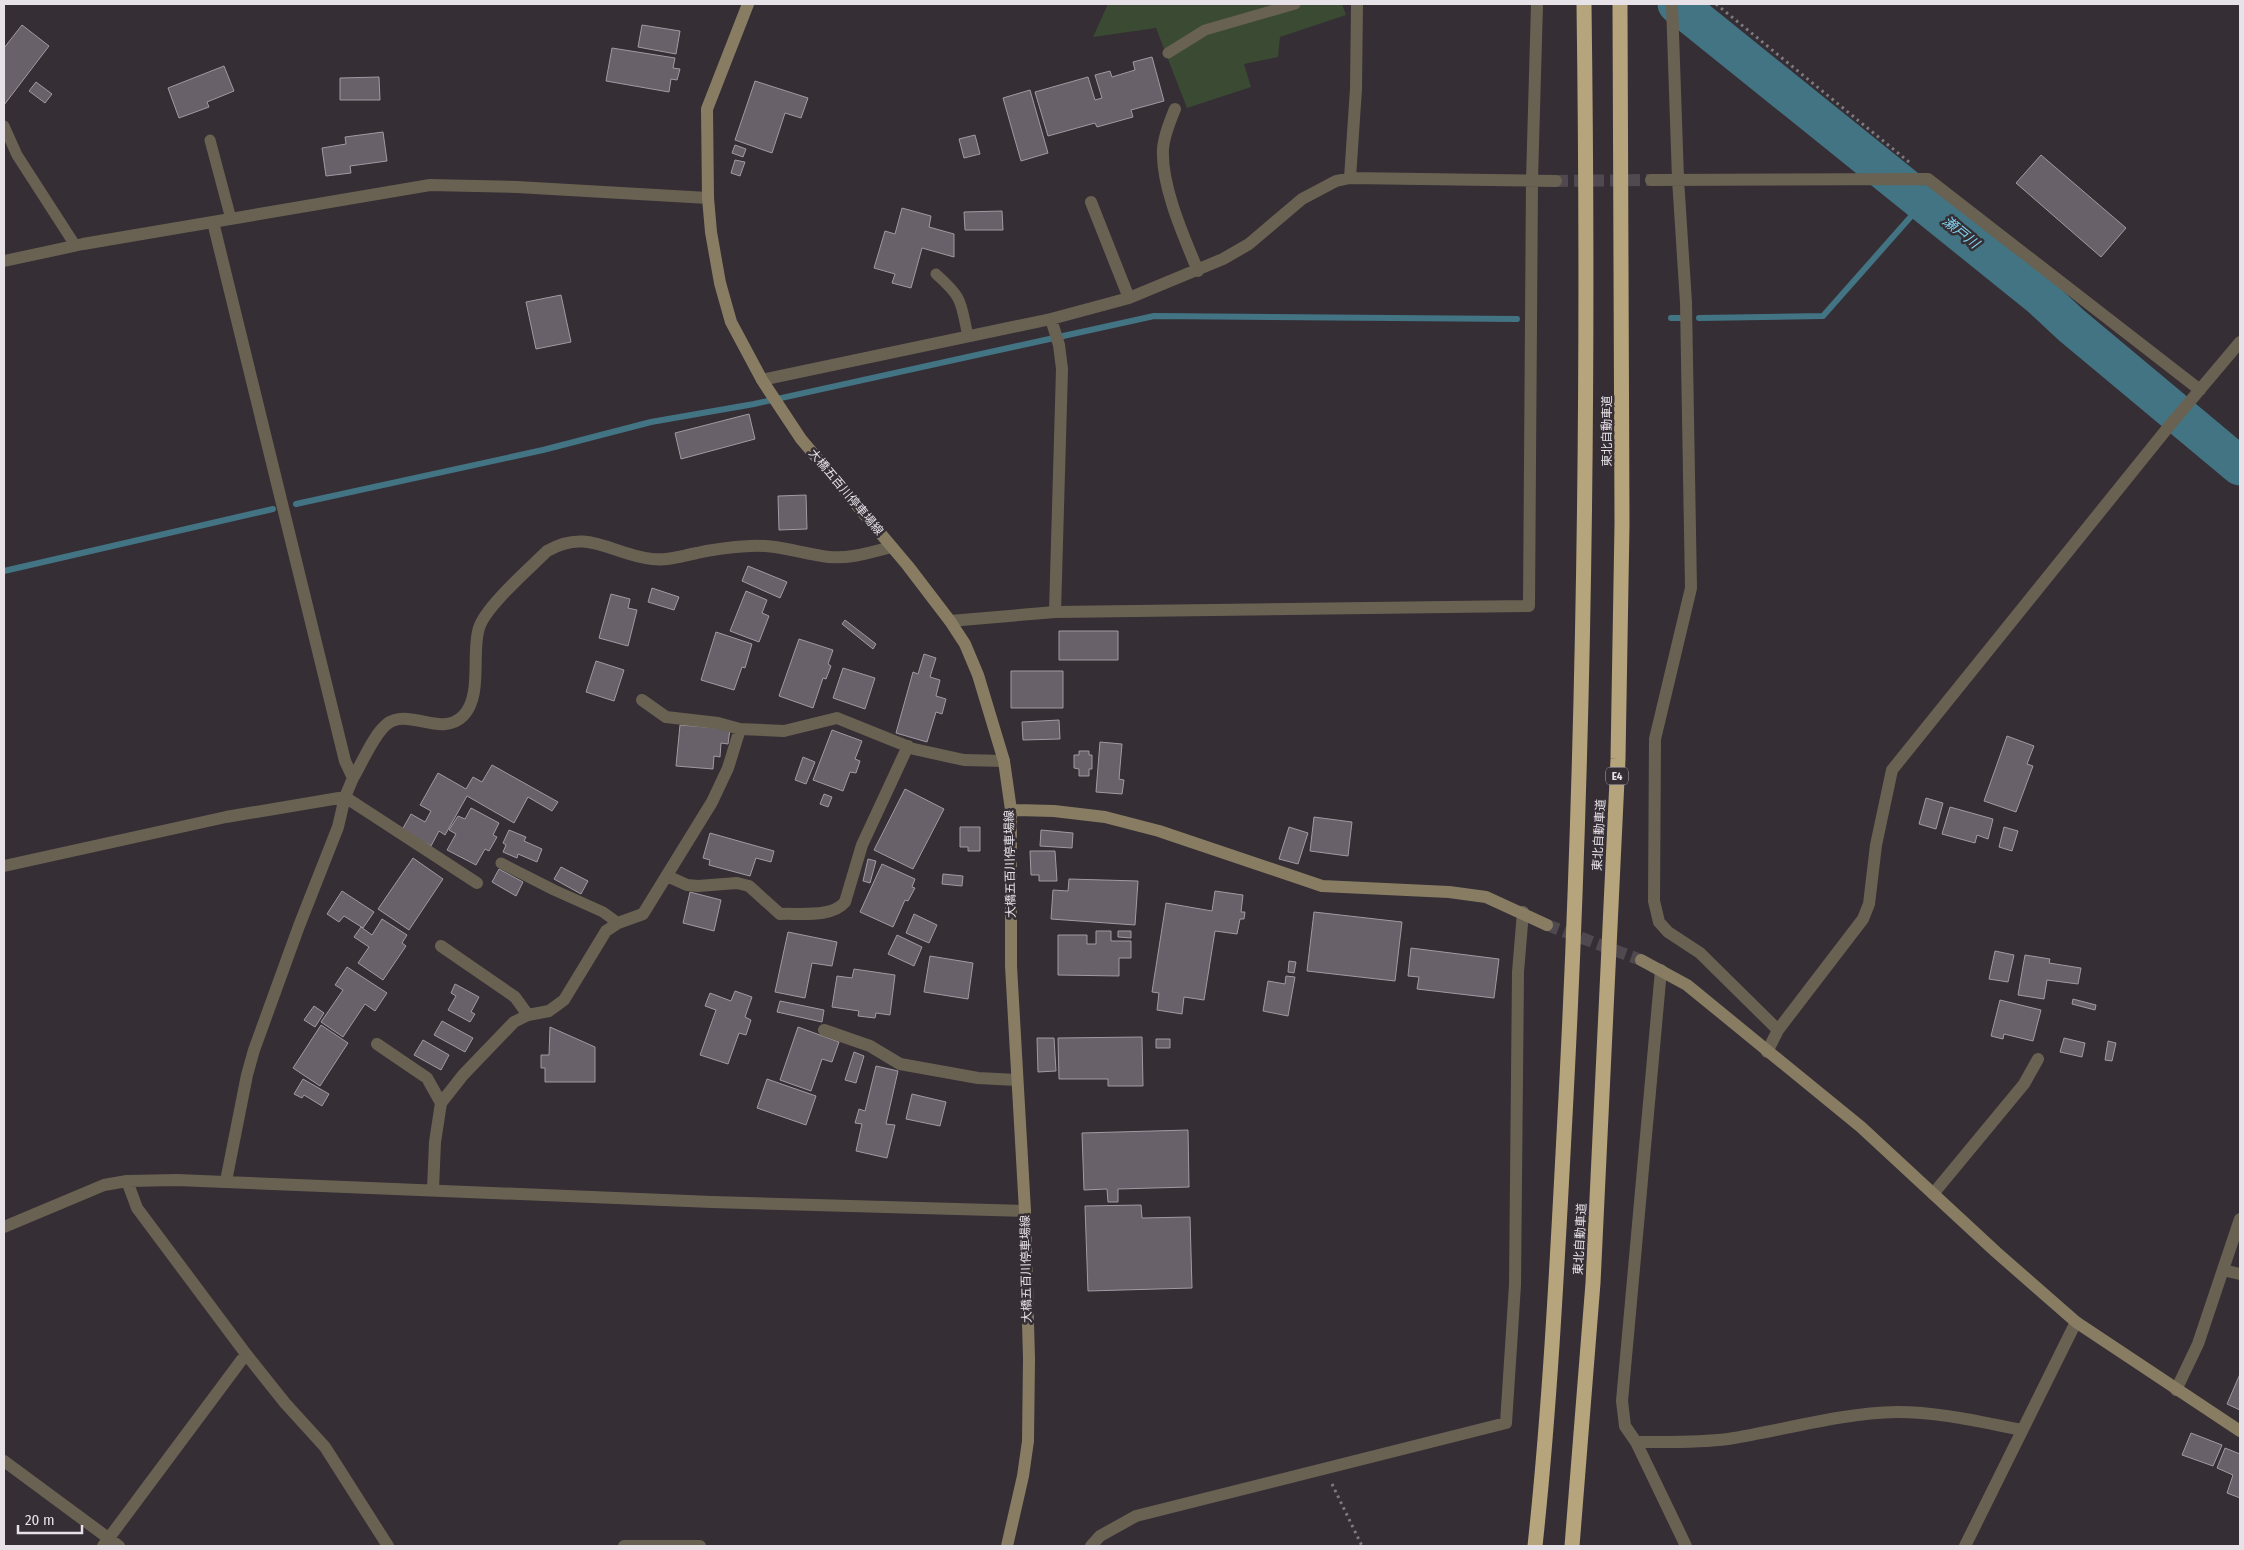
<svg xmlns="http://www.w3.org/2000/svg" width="2244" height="1550" font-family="'Fira Sans Condensed','Noto Sans JP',sans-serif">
<rect width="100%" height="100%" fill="#352e35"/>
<path fill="#3b4a33" d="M1108 4H1342L1346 15 1280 37 1278 57 1244 64 1251 87 1187 108 1156 28 1093 37Z"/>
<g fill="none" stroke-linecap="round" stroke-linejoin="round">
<path stroke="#427484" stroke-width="6" d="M1671 318H1681
M1699 318 1823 316 1922 204
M296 504 543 450 651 422 754 404 1154 316 1517 319
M4 571 273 509"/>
<path stroke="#427484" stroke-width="39" d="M1677 4 2041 297 2071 325 2240 466"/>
</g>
<path fill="#686169" stroke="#a19aa2" d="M22 25 49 46 4 105V48Z
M642 25 680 31 676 54 638 47Z
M612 48 675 58 673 68 680 69 677 80 671 79 669 92 606 81Z
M1152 57 1164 101 1131 110 1133 117 1097 127 1095 123 1048 136 1035 92 1088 77 1095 100 1102 98 1095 75 1110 71 1112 77 1135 70 1133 62Z
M224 66 234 91 207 102 209 107 179 118 168 88Z
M379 77 380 100H340V78Z
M755 81 808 98 801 118 785 113 772 153 735 140Z
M36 82 52 94 45 103 29 91Z
M1030 90 1048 153 1021 161 1003 98Z
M383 132 387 161 350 166 351 173 326 176 322 148 346 144 345 137Z
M975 135 980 154 964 158 959 139Z
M735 145 746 149 743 157 732 153Z
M2041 155 2126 228 2101 257 2016 183Z
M735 160 745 162 740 176 731 173Z
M902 208 931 216 929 227 954 234V257L922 248 911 288 892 283 895 274 874 268 885 231 895 234Z
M1002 211 1003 230H965L964 212Z
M561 295 571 342 536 349 526 302Z
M749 414 755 439 681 459 675 433Z
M806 495 807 529 779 530 778 496Z
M748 566 787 582 780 598 742 581Z
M652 588 679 597 674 610 648 602Z
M746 591 767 600 762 613 769 616 759 642 730 631Z
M611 594 630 599 628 608 637 610 628 646 599 638Z
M845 620 876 644 873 649 842 624Z
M1059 631H1118V660H1059Z
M716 632 752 644 745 668 742 667 734 690 701 680Z
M799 639 833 650 828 664 831 666 826 679 823 678 813 708 779 696Z
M924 654 936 658 930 677 940 680 936 696 946 699 942 714 936 712 927 742 896 733 913 672 918 674Z
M596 661 624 670 614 701 586 692Z
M843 668 875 678 865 709 833 698Z
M1011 671H1063V708H1011Z
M1059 720 1060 739 1023 740 1022 722Z
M680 725 730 729 728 744 721 743 720 757 714 756 713 769 676 766Z
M832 730 862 741 855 759 860 761 856 773 850 772 843 791 813 780Z
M2007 736 2034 746 2027 764 2033 766 2016 812 1984 801Z
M1100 742 1122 744 1119 779 1124 780 1122 794 1096 792Z
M1079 751H1089V755H1092V769H1089V776H1079V769L1074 768V755H1079Z
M803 757 815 762 806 784 795 780Z
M492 765 558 802 552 811 528 797 514 823 467 796 445 835 439 831 431 846 402 830 411 814 425 822 431 811 420 805 438 773 466 789 473 777 482 782Z
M905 789 944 809 913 869 874 850Z
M824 794 832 797 828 807 820 804Z
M1926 798 1943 803 1936 829 1919 824Z
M1950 807 1993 819 1988 839 1977 835 1975 843 1942 834Z
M471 808 499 823 493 835 497 837 489 851 485 849 476 865 447 850 456 834 449 830 458 816 465 819Z
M1314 817 1352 822 1348 856 1310 851Z
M960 827H980V851H968V847H960Z
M1289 827 1308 833 1298 864 1279 859Z
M2004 827 2018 831 2012 851 1999 847Z
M509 830 526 837 524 841 542 849 537 862 518 854 517 858 503 852 506 845 503 843Z
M1041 830 1073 833 1072 848 1040 846Z
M710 833 774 851 771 862 756 858 750 876 709 865 710 860 703 858Z
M1030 851H1055L1057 881H1039V875H1031Z
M413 858 443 879 409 930 378 909Z
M868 859 876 861 870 883 863 881Z
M882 864 915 879 912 887 915 888 908 901 905 900 893 927 860 912Z
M561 867 588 881 581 894 554 879Z
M499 869 523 882 516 896 492 882Z
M943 874 963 876 962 886 942 884Z
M1069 879 1138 881 1135 925 1051 919 1053 890 1068 891Z
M342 891 374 912 363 928 344 916 339 922 327 914Z
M1215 891 1243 895 1241 912H1245L1244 919H1240L1237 934 1215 931 1204 1000 1184 997 1182 1014 1157 1010 1159 993 1152 992 1166 903 1212 911Z
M690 892 721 900 714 931 683 923Z
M1314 912 1402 922 1395 981 1307 971Z
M914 914 937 925 929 943 906 933Z
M382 919 407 935 402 943 406 946 383 980 358 963 369 947 354 937 361 927 372 935Z
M1096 931H1111V941H1131V958H1119V976L1058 975V935H1087V944H1096Z
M1118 931H1131V938L1118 937Z
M788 932 837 942 832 966 812 963 805 998 775 992Z
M897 935 922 947 914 966 888 954Z
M1411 948 1499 959 1494 998 1417 989 1419 977 1408 976Z
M1995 951 2014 955 2008 982 1989 979Z
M2025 955 2050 959 2049 963 2081 968 2078 984 2047 980 2044 999 2018 995Z
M930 956 973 963 968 999 924 992Z
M1289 961 1296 962 1294 973 1288 972Z
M347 967 387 993 375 1011 365 1004 343 1037 321 1022 343 990 335 985Z
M854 969 895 975 890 1015 876 1013 875 1018 858 1016 859 1011 832 1007 837 976 852 978Z
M1286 976 1295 977 1288 1016 1263 1011 1268 981 1285 984Z
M455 984 479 997 471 1012 475 1014 470 1022 448 1010 456 996 451 993Z
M735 991 752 997 745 1017 751 1020 746 1035 739 1033 728 1064 700 1055 716 1010 705 1006 710 993 731 1001Z
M2073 999 2096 1005 2095 1010 2072 1004Z
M2000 1000 2041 1010 2033 1041 2004 1034 2003 1039 1991 1036Z
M780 1001 824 1010 822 1022 777 1012Z
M314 1006 324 1013 315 1027 304 1020Z
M442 1021 473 1038 465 1052 434 1035Z
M321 1025 348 1043 320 1086 293 1068Z
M550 1027 595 1047V1082H545V1068H541V1055H549Z
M798 1027 839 1042 832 1062 822 1059 811 1091 780 1080Z
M1142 1037 1143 1086H1108V1079H1059L1058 1038Z
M1037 1038H1054L1056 1071 1038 1072Z
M2064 1038 2085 1043 2082 1057 2060 1052Z
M1156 1039H1170V1048H1156Z
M423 1040 449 1055 441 1070 414 1055Z
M2108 1041 2116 1043 2112 1061 2105 1060Z
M854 1052 864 1056 856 1083 845 1080Z
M876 1066 898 1071 886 1124 895 1125 887 1158 856 1151 862 1124 855 1123 859 1109 865 1111Z
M303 1079 329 1094 322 1106 304 1095 302 1098 294 1094Z
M767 1079 816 1096 806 1125 757 1108Z
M912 1094 946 1102 940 1126 906 1119Z
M1188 1130 1189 1187 1118 1189V1202H1108L1107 1189 1084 1190 1082 1133Z
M1141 1205 1142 1218 1190 1217 1192 1288 1088 1291 1085 1206Z
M2240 1374V1410L2227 1404Z
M2191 1433 2222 1445 2213 1466 2182 1455Z
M2225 1448 2240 1454V1498L2227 1493 2233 1475 2217 1468Z"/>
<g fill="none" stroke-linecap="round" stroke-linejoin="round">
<path stroke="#504950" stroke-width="12" stroke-dasharray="12 6" stroke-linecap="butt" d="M1556 181 1651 180"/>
<path stroke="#504950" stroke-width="12" stroke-dasharray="12 6" stroke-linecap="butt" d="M1547 925 1641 960"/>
<path stroke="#7f7a80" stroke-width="3" stroke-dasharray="2.5 4" stroke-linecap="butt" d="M1716 4 1909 162
M1332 1484 1362 1546"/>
<path stroke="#696252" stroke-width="11" d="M1168 53 1205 30 1295 4
M4 126 17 155 75 245
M210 140 231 219
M936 274C964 299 960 301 968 336
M501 863 554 890 603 912 618 923"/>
<path stroke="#696252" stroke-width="12" d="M1672 4 1678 179 1686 303 1691 588 1655 739 1654 901 1659 922 1668 932 1700 953 1778 1030
M1175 109C1170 121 1164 135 1163 149 1161 186 1184 237 1198 271
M1350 178 1356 89 1357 4
M1651 180 1928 179 2200 390
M1091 202 1129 298
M213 222 345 761 353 778 345 797 338 827 299 926 254 1050 247 1075 226 1181
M4 261 83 244 430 185 517 187 708 198
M1051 319 1059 345 1062 369 1055 612
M762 380 1051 319 1129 298 1223 259 1249 244 1302 199 1336 181 1350 178 1556 181
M950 621 1055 612 1529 606 1532 180 1537 4
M642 700 666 717 718 723 740 729
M353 778C362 763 374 734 387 724 408 707 441 738 463 716 483 696 471 652 479 628 485 607 530 568 547 551 588 527 612 555 652 559 668 561 681 556 697 553 714 549 732 547 750 546 777 544 802 554 829 557 851 559 871 552 892 547
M4 866 226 817 345 797 477 883
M667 876 687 885 698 886 737 883 749 886 780 914C800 913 832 918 845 902L862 845 908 746
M441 946 515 997 528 1015
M1661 970 1622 1401 1625 1426 1636 1442 1686 1546
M824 1030 870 1046 900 1064 978 1078 1017 1080
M377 1044 427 1078 441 1103
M1767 1052 1778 1030 1863 919 1869 904 1876 845 1892 770 2170 425 2240 342
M127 1181 137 1208 246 1354 285 1403 325 1447 388 1546
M433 1189 435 1142 441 1103 463 1075 514 1022 528 1015 549 1011 564 1000 606 931 618 923 643 914 712 802 728 768 740 729 784 731 837 718 914 749 964 760 1004 761
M1933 1194 2024 1084 2038 1059
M4 1227 104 1185 127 1181 177 1180 712 1202 1025 1211
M2223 1270 2240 1274
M2176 1390 2198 1344 2240 1219
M1636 1442C1667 1442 1697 1443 1728 1439 1784 1430 1841 1413 1897 1412 1940 1412 1980 1422 2022 1430
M4 1461 119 1546
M103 1546 246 1354
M624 1546H700
M1091 1546 1100 1536 1136 1516 1506 1423 1515 1285 1518 972 1523 912
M1965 1546 2076 1322"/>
<path stroke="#887d63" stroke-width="12" d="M748 4 707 109 708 198 711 232 720 283 731 322 762 380 801 439 908 566 950 621 965 644 978 675 1004 761 1011 810V966L1025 1211 1029 1359 1028 1441 1023 1476 1007 1546
M1011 810 1054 811 1105 817 1159 831 1322 886 1449 892 1486 897 1547 925
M1641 960 1687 985 1861 1127 1996 1252 2076 1322 2240 1431"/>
<path stroke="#b6a47c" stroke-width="15" d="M1535 1546C1551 1397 1558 1247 1566 1097 1585 733 1589 368 1584 4
M1572 1546 1593 1283 1618 759 1622 524 1620 4"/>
</g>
<g text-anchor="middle" stroke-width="5" stroke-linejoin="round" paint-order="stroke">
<rect fill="#352e35" stroke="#b1acb2" stroke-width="1" x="1606" y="767.5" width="22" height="17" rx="4"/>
<g font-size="11" font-weight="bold" fill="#e6e2e7">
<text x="1617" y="780">E4</text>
</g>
<g font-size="12" fill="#e6e2e7" stroke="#352e35">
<text transform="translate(1607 431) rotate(-90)" y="4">東北自動車道</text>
<text transform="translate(846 492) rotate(50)" y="4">大橋五百川停車場線</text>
<text transform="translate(1599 835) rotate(-87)" y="4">東北自動車道</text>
<text transform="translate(1010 864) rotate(-91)" y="4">大橋五百川停車場線</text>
<text transform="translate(1580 1239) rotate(-87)" y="4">東北自動車道</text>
<text transform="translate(1026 1269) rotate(-91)" y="4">大橋五百川停車場線</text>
</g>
<g font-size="14" font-style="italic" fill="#80d3ee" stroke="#352e35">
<text transform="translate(1961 232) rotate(39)" y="5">瀬戸川</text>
</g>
</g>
<rect width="2244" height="1550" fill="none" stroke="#e6e2e7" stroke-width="10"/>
<path d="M18 1525v8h64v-8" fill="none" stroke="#e6e2e7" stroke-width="2.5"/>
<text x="25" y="1525" font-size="15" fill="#e6e2e7" stroke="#352e35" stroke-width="4" paint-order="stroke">20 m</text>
</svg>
